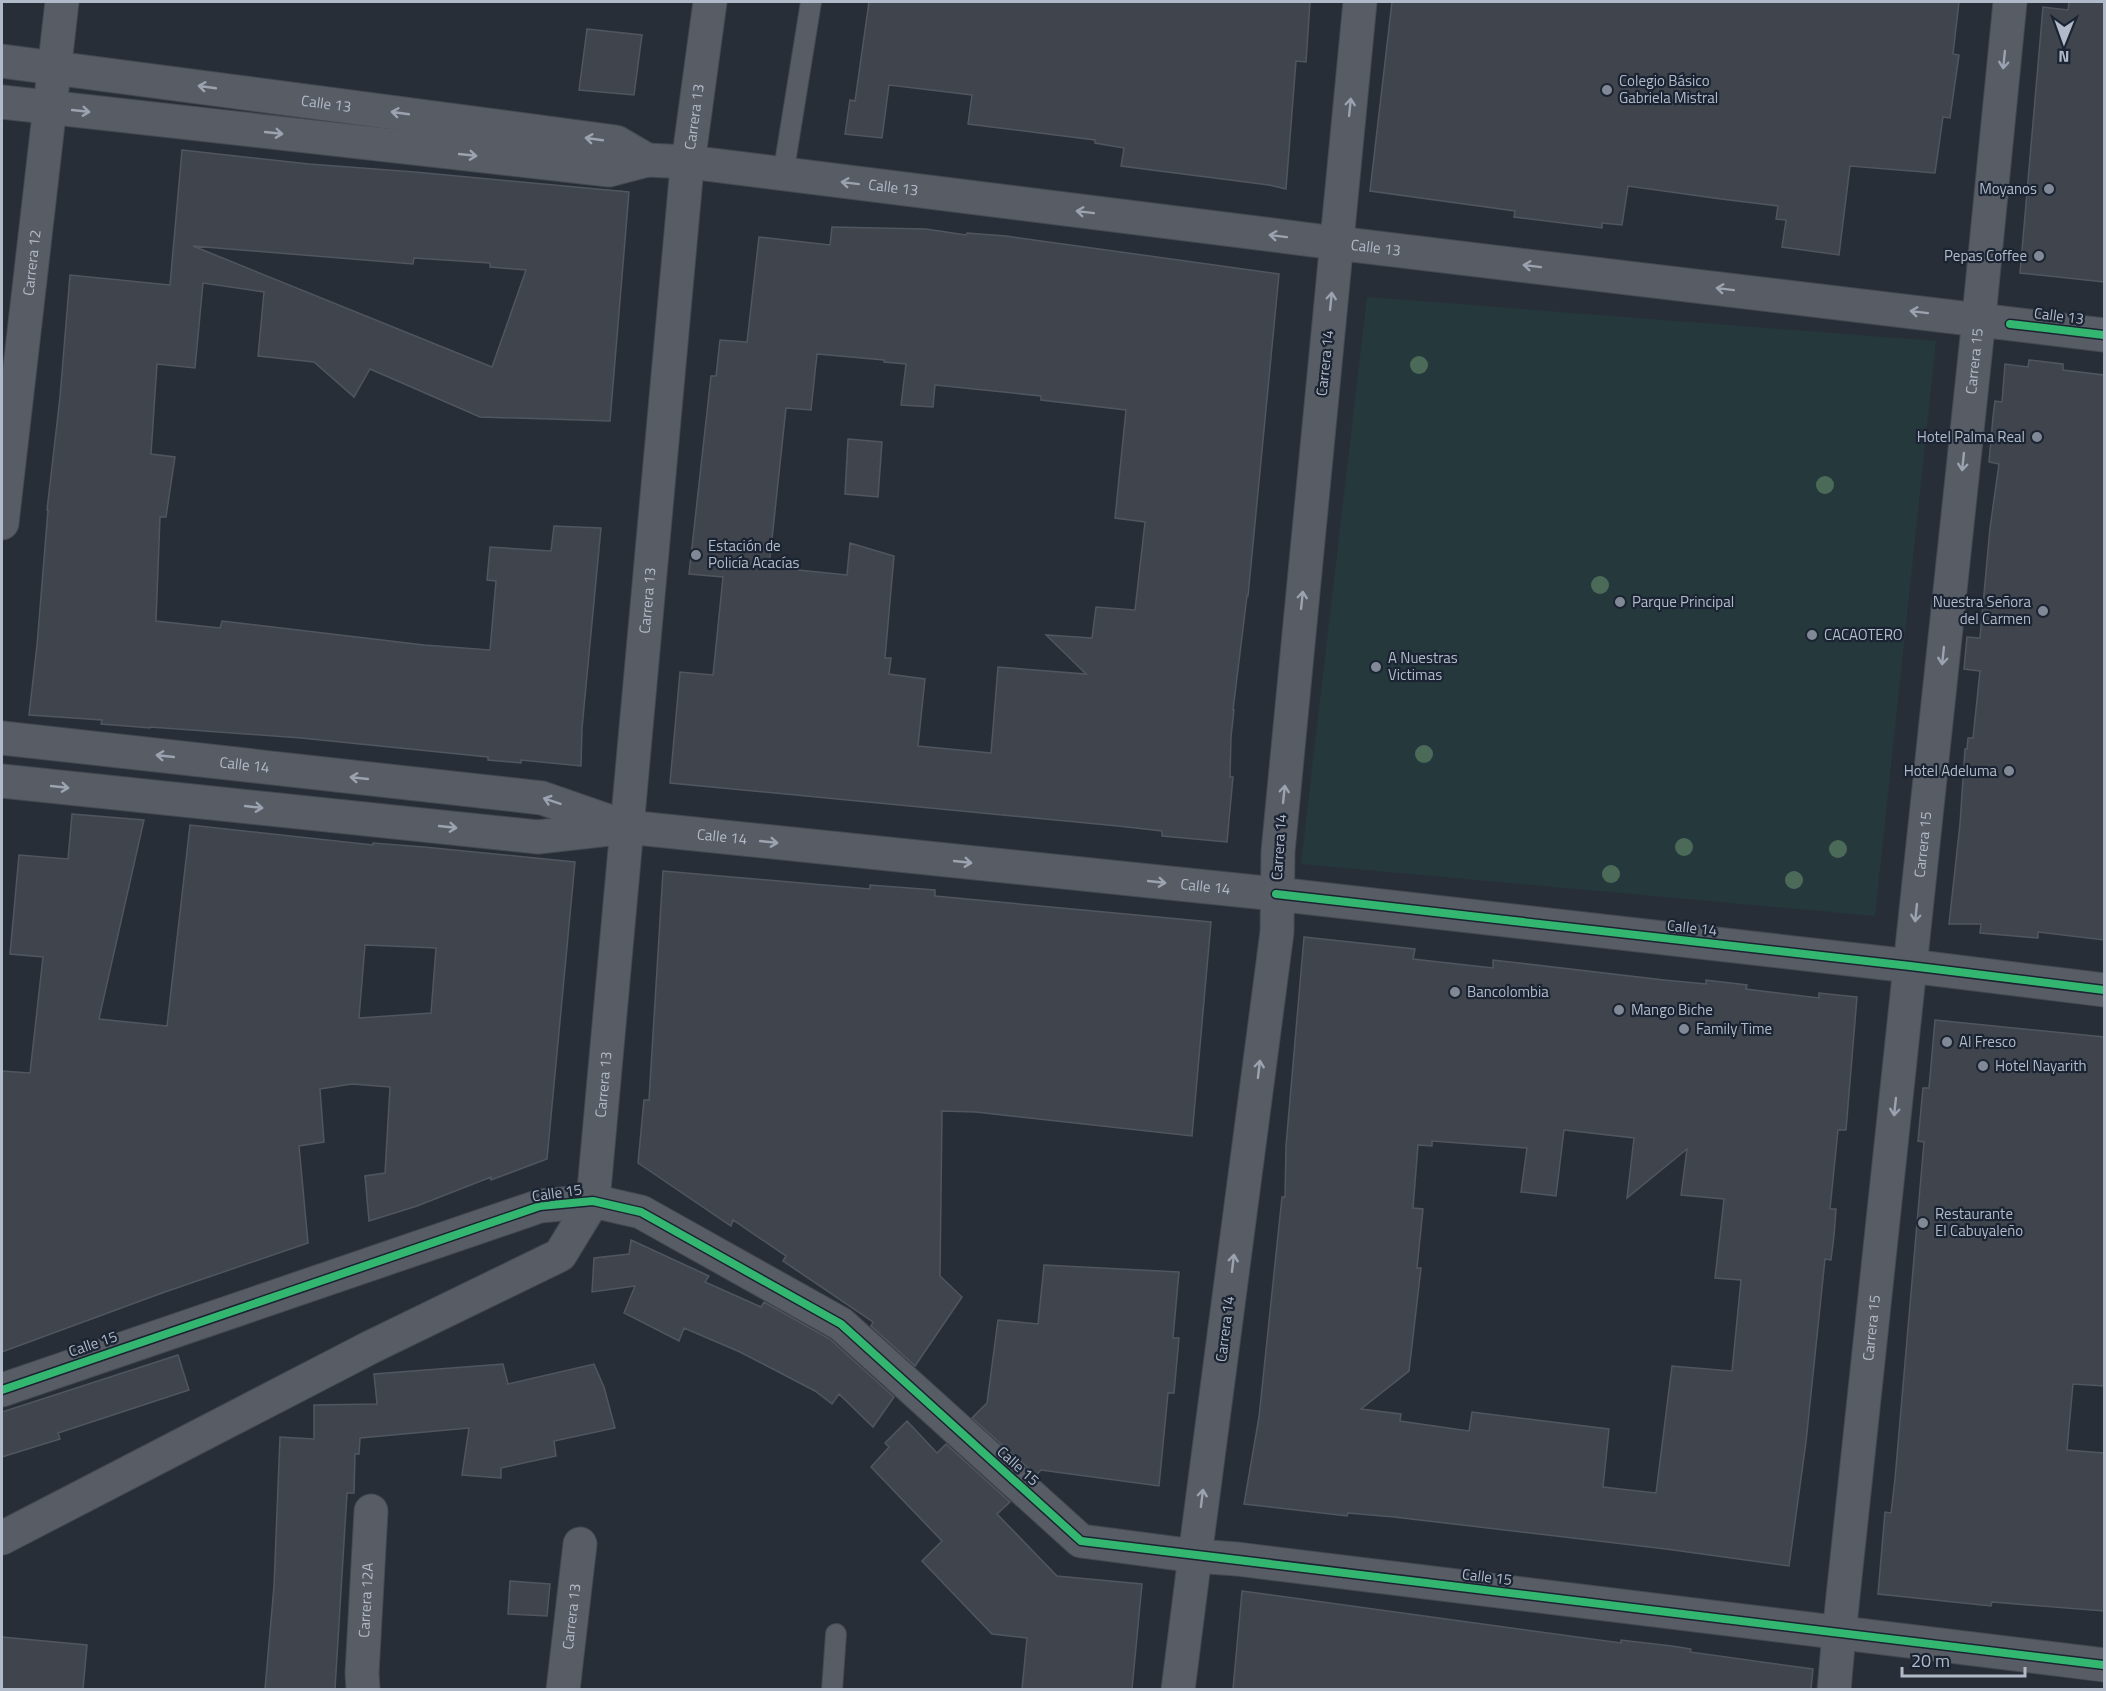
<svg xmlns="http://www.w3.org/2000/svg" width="2106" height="1691" font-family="'Titillium Web',sans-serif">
<rect width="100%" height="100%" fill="#282e37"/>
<path fill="#25393d" d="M1367 297 1936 341 1875 916 1301 864Z"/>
<path fill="#40454d" stroke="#50565f" stroke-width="1.5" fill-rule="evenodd" d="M869 2H1310L1306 62 1296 61 1286 189 1269 185 1121 166 1124 148 1095 143V140L968 124 972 95 889 85 882 138 845 134 850 100 855 101Z
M1392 2H1959L1953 54 1959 55 1950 118 1943 117 1935 173 1850 166 1839 255 1782 247 1786 220 1776 219 1778 206 1721 199 1628 186 1622 225 1602 223V228L1514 217 1515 211 1370 191Z
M2069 2H2104V282L2020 273 2043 7 2068 10Z
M587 29 642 35 634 95 579 90Z
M182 150 309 164 415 172 629 192 610 421 480 417 370 369 354 397 314 362 258 356 264 292 203 283 195 368 157 364 151 454 175 457 166 517H160L156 621 220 628 222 621 424 645 490 650 496 581 487 580 490 547 551 551 554 526 601 528 582 728 581 766 521 760V763L488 760V757L301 738 150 727V728L126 726 101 724 102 720 29 715 37 645 48 510H47L60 397 70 275 170 285ZM193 246 413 264 414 258 490 263V267L526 270 492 367Z
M832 227 926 229 966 235 967 233 1006 236 1279 274 1248 596H1247L1233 710H1234L1231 737 1230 777H1233L1227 842 1162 836V831L1118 826 670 783 680 672 713 675 723 577 689 574 711 376H716L720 340 747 342 759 237 830 245ZM817 354 884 360V362L906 364 901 405 933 407 935 385 1041 396V400L1126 410 1115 518 1145 522 1135 610 1096 607 1092 638 1046 635 1086 674 998 667 991 753 918 746 925 679 889 674 891 658H885L894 556 850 543 847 575 769 567 786 408 811 410Z
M2029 360 2063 364V370L2104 375V940L2038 932V938L1980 933 1981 924H1949L1960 824 1965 749H1967L1968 738H1973L1980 671 1964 669 1967 637 1980 638 1990 528 1999 464 1989 462 1993 417 1995 401 2002 402 2005 364 2028 367Z
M848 439 882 442 878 497 845 494Z
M72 814 144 820 99 1019 167 1026 190 825 373 845V843L424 847 575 862 547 1159 491 1180V1177L417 1206 369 1221 365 1176 385 1173 390 1087 352 1084 320 1089 324 1142 299 1146 308 1243 162 1293 2 1352V1071L30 1073 43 957 10 954 19 855 68 859ZM365 945 436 948 431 1013 359 1018Z
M663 871 870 889V885L935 890V896L1211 922 1192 1136 976 1112 942 1111 940 1276 962 1297 915 1366 871 1326 873 1322 783 1261 786 1256 733 1220 731 1226 638 1163 644 1100H649Z
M1304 937 1415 949 1413 959 1493 968V960L1664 980 1706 984V980L1747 985 1746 989 1819 998V993L1857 997 1846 1130H1838L1830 1209H1836L1834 1236 1831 1260 1825 1259 1806 1442 1789 1566 1666 1549 1394 1517 1348 1513 1347 1516 1244 1504 1259 1417 1282 1197H1285L1286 1146ZM1564 1130 1634 1138 1627 1198 1687 1149 1681 1195 1724 1199 1715 1278 1741 1280 1732 1371 1672 1366 1656 1493 1603 1487 1609 1429 1472 1412 1469 1431 1400 1421 1401 1414 1361 1409 1409 1371 1421 1268H1417L1423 1209 1413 1208 1418 1145 1432 1146V1141L1527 1148 1521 1192 1556 1196Z
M1935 1020 2104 1037V1386L2073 1384 2067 1450 2104 1453V1611L1992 1602 1991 1606 1878 1594 1885 1512 1891 1513 1895 1479 1924 1142 1918 1141 1923 1088H1929Z
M631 1240 709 1276 705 1282 761 1307 764 1302 830 1339 894 1397 873 1427 839 1394 832 1404 815 1391 740 1352 684 1328 679 1341 624 1313 635 1286 592 1292 594 1258 629 1254Z
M1044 1265 1179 1272 1173 1338H1179L1174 1393H1168L1159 1486 1041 1470 1036 1475 972 1418 987 1403 998 1320 1038 1324Z
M178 1355 189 1390 58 1433 60 1439 2 1457V1412Z
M503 1364 508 1384 594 1364 604 1387 615 1428 554 1441 556 1456 501 1468V1478L462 1475 469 1428 360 1438 359 1454H355L354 1493H347L335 1689H265L274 1586 280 1437 314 1439V1405L377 1404 374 1374Z
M907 1421 937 1453 946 1444 1010 1502 997 1514 1057 1576 1142 1584 1132 1689H1022L1027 1638 992 1634 922 1561 942 1541 871 1467 889 1447 885 1443Z
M510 1581 550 1584 547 1616 508 1614Z
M1242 1591 1621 1643V1640L1672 1646 1691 1649 1690 1652 1813 1669 1811 1689H1233Z
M2 1637 87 1645 83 1689H2Z"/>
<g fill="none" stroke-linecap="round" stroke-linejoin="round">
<g stroke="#444950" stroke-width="22">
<path id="service" d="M783 175 811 2
M832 1690 836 1634"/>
</g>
<g stroke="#444950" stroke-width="35">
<g id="minor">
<path id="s1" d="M2 61 616 142 647 160"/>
<path id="s2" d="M2 102 609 170 647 160 689 162 1336 243"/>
<path id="s3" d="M2 523 62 2"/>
<path id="s4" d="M2 738 542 798 617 824"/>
<path id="s5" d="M2 781 538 837 627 827 1276 894"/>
<path d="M2 1390 540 1206 593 1201 641 1212 841 1324 1081 1541 1195 1556 1178 1690"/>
<path id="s6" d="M2 1538 371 1347 560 1255 593 1201 686 178 710 2"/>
<path id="s7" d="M363 1690 362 1673 371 1511"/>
<path id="s8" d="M563 1690 580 1544"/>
<path d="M1834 1690 1839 1634"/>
</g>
</g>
<g stroke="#444950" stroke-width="35">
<g id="tertiary">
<path d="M1360 2 1278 852 1277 932 1195 1556 1237 1559 2104 1665"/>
<path id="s9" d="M1336 243 2104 335"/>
<path d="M1276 894 1910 966 2104 990"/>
<path id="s10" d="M1839 1634 1977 337 2010 2"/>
</g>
</g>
<use href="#service" stroke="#585d65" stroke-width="20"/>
<use href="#minor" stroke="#585d65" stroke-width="33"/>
<use href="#tertiary" stroke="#585d65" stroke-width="33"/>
<g stroke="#1b2432" stroke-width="11">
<path id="cycleway" d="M2010 324 2104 335
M1276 894 1910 966 2104 990
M2 1390 540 1206 593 1201 641 1212 841 1324 1081 1541 2104 1665"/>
</g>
<use href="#cycleway" stroke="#33b770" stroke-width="8"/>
</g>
<g fill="#4b6a58">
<circle cx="1419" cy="365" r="9"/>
<circle cx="1825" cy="485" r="9"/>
<circle cx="1600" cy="585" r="9"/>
<circle cx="1424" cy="754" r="9"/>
<circle cx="1684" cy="847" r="9"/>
<circle cx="1838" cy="849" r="9"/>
<circle cx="1611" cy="874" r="9"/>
<circle cx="1794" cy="880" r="9"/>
</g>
<defs><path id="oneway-shaft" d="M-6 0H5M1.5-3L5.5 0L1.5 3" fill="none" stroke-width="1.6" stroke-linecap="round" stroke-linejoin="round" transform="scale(1.5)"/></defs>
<g stroke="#9ba3b0">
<use href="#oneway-shaft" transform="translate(2004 60) rotate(96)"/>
<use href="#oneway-shaft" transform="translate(207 87) rotate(-172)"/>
<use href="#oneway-shaft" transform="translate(1350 107) rotate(-84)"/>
<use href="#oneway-shaft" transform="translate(81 111) rotate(6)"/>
<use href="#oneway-shaft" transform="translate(400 113) rotate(-172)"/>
<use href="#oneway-shaft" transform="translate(274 133) rotate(6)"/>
<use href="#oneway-shaft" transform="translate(594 139) rotate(-172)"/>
<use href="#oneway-shaft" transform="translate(468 155) rotate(6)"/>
<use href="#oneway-shaft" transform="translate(850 183) rotate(-173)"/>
<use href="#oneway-shaft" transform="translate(1085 212) rotate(-173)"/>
<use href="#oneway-shaft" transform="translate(1278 236) rotate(-173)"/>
<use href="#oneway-shaft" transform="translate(1532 266) rotate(-173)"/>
<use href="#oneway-shaft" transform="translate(1725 289) rotate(-173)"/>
<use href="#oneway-shaft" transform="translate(1331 301) rotate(-84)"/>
<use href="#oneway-shaft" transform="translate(1919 312) rotate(-173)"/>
<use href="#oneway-shaft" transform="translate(1963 462) rotate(96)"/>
<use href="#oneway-shaft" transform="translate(1302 600) rotate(-84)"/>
<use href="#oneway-shaft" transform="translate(1943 656) rotate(96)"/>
<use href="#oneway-shaft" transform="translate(165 756) rotate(-174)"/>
<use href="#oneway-shaft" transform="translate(359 778) rotate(-174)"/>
<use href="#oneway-shaft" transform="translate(60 787) rotate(6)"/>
<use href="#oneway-shaft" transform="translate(1284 794) rotate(-84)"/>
<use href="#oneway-shaft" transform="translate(552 801) rotate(-161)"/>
<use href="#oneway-shaft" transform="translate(254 807) rotate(6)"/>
<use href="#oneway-shaft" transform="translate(448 827) rotate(6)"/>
<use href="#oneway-shaft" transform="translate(769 842) rotate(6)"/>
<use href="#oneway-shaft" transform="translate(963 862) rotate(6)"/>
<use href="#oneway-shaft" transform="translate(1157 882) rotate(6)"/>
<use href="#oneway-shaft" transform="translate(1916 913) rotate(96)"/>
<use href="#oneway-shaft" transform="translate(1259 1069) rotate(-83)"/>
<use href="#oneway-shaft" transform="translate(1895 1107) rotate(96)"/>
<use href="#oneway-shaft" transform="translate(1233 1263) rotate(-83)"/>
<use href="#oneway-shaft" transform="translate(1202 1498) rotate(-83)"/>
</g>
<g fill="#818996" stroke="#1b2432" stroke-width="2">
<circle cx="1607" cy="90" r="6"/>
<circle cx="2049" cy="189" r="6"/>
<circle cx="2039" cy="256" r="6"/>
<circle cx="2037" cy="437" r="6"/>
<circle cx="696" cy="555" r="6"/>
<circle cx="1620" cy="602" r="6"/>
<circle cx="2043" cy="611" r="6"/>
<circle cx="1812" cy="635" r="6"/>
<circle cx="1376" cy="667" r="6"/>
<circle cx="2009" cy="771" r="6"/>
<circle cx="1455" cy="992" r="6"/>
<circle cx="1619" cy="1010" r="6"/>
<circle cx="1684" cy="1029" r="6"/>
<circle cx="1947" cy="1042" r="6"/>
<circle cx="1983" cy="1066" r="6"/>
<circle cx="1923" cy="1223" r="6"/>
</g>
<g text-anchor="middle" stroke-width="4.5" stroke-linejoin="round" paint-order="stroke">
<g font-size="15" fill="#b1bac9" stroke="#1b2432" text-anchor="start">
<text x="1619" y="86">Colegio Básico<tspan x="1619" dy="17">Gabriela Mistral</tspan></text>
<text x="2037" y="194" text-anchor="end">Moyanos</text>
<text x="2027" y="261" text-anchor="end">Pepas Coffee</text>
<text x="2025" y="442" text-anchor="end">Hotel Palma Real</text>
<text x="708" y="551">Estación de<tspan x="708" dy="17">Policía Acacías</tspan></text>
<text x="1632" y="607">Parque Principal</text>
<text x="2031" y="607" text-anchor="end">Nuestra Señora<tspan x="2031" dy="17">del Carmen</tspan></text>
<text x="1824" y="640">CACAOTERO</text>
<text x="1388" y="663">A Nuestras<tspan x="1388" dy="17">Victimas</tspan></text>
<text x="1997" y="776" text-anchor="end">Hotel Adeluma</text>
<text x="1467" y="997">Bancolombia</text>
<text x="1631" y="1015">Mango Biche</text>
<text x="1696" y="1034">Family Time</text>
<text x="1959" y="1047">Al Fresco</text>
<text x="1995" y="1071">Hotel Nayarith</text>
<text x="1935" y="1219">Restaurante<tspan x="1935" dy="17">El Cabuyaleño</tspan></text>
</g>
<g font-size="15" fill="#b1bac9" stroke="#1b2432">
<text dy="5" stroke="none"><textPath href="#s1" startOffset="327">Calle 13</textPath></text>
<text dy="5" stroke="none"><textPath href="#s6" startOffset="1778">Carrera 13</textPath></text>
<text dy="5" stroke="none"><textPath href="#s2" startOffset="898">Calle 13</textPath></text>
<text dy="5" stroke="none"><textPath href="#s9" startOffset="40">Calle 13</textPath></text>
<text dy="5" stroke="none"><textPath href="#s3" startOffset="262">Carrera 12</textPath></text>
<text transform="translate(2059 316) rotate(7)" y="5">Calle 13</text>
<text dy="5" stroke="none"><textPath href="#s10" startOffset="1280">Carrera 15</textPath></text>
<text transform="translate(1325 363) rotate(-84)" y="5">Carrera 14</text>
<text dy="5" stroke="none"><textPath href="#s6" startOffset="1292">Carrera 13</textPath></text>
<text dy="5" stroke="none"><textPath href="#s4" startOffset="244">Calle 14</textPath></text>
<text dy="5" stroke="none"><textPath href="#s5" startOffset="724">Calle 14</textPath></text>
<text dy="5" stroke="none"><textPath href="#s10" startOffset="794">Carrera 15</textPath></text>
<text transform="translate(1279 847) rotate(-86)" y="5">Carrera 14</text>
<text dy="5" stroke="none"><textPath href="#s5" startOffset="1210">Calle 14</textPath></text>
<text transform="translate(1692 928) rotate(6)" y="5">Calle 14</text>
<text dy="5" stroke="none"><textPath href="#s6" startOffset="806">Carrera 13</textPath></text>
<text transform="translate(557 1193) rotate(-8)" y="5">Calle 15</text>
<text transform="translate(1225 1329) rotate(-83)" y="5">Carrera 14</text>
<text dy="5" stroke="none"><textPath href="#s10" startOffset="308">Carrera 15</textPath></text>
<text transform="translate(93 1344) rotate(-19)" y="5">Calle 15</text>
<text transform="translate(1018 1466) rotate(42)" y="5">Calle 15</text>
<text transform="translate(1487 1577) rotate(7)" y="5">Calle 15</text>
<text dy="5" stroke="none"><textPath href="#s7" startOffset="90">Carrera 12A</textPath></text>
<text dy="5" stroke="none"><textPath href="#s8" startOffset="74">Carrera 13</textPath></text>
</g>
</g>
<rect width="2106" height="1691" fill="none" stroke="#b1bac9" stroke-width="6"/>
<g transform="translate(2064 42) rotate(181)" stroke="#1b2432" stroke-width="4.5" paint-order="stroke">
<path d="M0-4.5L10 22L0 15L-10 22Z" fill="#b1bac9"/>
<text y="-9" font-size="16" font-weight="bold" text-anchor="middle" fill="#b1bac9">N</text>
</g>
<path d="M1902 1667v9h123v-9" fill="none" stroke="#b1bac9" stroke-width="3"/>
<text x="1911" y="1667" font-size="18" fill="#b1bac9" stroke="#1b2432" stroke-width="4.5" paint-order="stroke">20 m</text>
</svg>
